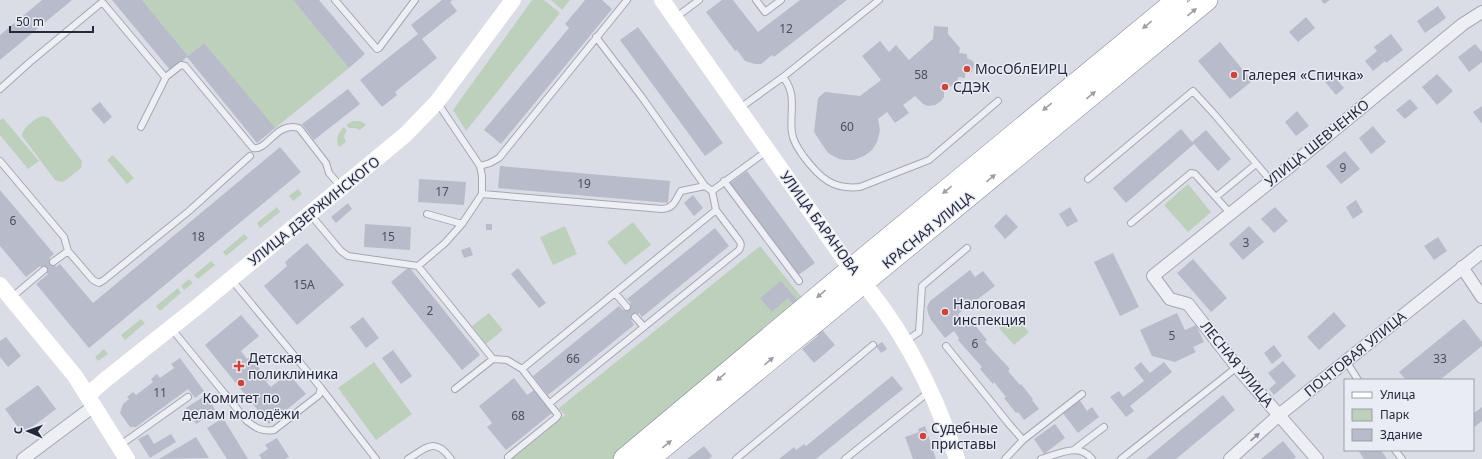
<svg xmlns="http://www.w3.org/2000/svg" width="1482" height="459" font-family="'Noto Sans',sans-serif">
<rect width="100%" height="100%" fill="#dbdde6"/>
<path fill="#bdd0bc" d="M142 0H293L349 68 274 129 204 43 188 56Z
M532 0H544L560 13 466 131 453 110Z
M551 0H570L562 10Z
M43 116 49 118 82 161 81 168 66 180 62 182 55 180 22 136C22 128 35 118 43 116Z
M3 118 39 161 28 169 0 135V120Z
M353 121H361L366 125 360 130 355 128H349L346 125Z
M344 127 347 130 344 136 346 142 339 147C335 139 338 133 344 127Z
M113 155 134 178 127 184 107 160Z
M1188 184 1211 212 1188 232 1164 205Z
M298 189 302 194 293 201 289 196Z
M277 207 280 212 260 228 257 223Z
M633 222 651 245 625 265 607 242Z
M565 226 577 254 553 265 540 237Z
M244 234 248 238 226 256 223 252Z
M760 246 803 299 613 459H510L565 415 559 408Z
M211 261 215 265 198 279 194 275Z
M189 279 193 283 184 290 181 286Z
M178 288 181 293 160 311 156 306Z
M489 313 503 330 486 344 472 326Z
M1014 315 1029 332 1014 345 999 328Z
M141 319 145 323 125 340 121 335Z
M104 349 108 354 98 361 95 357Z
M374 362 412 414 376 440 338 388Z"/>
<path fill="#b8bbc9" d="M42 0H72L0 60V35Z
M112 0H142L188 56 204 43 275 128 257 143 187 57 171 71Z
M293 0H319L365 54 349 68Z
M442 0H453L450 2 457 11 422 39 437 58 395 92 397 95 382 107 360 80 418 34 411 25Z
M585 0H602L612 9 501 144 484 130 569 28 565 24Z
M722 0H733L758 32 800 0H847L774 57 772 55 761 64H755L745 61 737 50 735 51 706 12Z
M1321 0H1330L1324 4Z
M1438 6 1446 18 1425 33 1417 21Z
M1306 17 1315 28 1298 42 1289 32Z
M934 26 948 27V34L960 48 959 53 967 54V58L973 61 974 64 972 72 965 74V78L958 77 957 82 944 91V97L941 101 935 105 928 106 923 104 915 96 903 105 909 113 895 123 887 112 878 119 880 130 877 142 872 150 864 156 854 160H845L839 159 828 153 814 132 818 98 825 92 860 96 881 80 862 56 880 41 889 52 896 45 909 60 933 39Z
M638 27 723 143 705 156 620 40Z
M1391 34 1403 50 1386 63 1385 61 1373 71 1365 61 1377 51 1374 47Z
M1220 42 1252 81 1230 99 1198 61Z
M1475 44 1482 52V62L1469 72 1458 57Z
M1330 71 1344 88 1336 95 1322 78Z
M1437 74 1453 91 1437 105 1422 87Z
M348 89 360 104 314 140 302 124Z
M1410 99 1418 108 1405 119 1396 110Z
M100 102 112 117 104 124 91 109Z
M1482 106V124L1473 112Z
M1297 111 1309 126 1296 136 1285 122Z
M1373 126 1386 142 1371 154 1359 138Z
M1181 129 1192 142 1206 130 1231 159 1218 171 1194 144 1126 203 1113 188Z
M280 147 301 172 89 348 36 284 48 274 40 266 26 277 0 246V190L54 254 49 258 56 267 60 264 93 303Z
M1345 151 1360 169 1341 184 1326 166Z
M500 166 670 181 668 203 498 188Z
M747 171 815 263 797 276 729 184Z
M419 179 466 182 464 205 418 202Z
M693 195 703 208 694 216 684 203Z
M1356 200 1363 212 1353 219 1346 207Z
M348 203 352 209 336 223 331 217Z
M1070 207 1078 221 1067 227 1059 214Z
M1275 207 1288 221 1274 233 1261 219Z
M1006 214 1018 227 1005 239 994 226Z
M365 224 411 227 410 250 364 247Z
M486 224H492V230H486Z
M1249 226 1264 242 1243 260 1229 244Z
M715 228 729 246 642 317 639 313 635 317 631 320 634 325 548 395 533 376 619 306 623 310 631 303 627 299Z
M1438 237 1447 251 1434 260 1424 246Z
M307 243 344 285 297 325 264 286 287 266 285 262Z
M470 247 473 255 464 258 461 250Z
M1113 253 1139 307 1120 316 1094 262Z
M1193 259 1227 298 1211 312 1177 273Z
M409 267 480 355 462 370 391 282Z
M518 268 546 303 539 308 511 274Z
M970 270 975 277 983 271 995 286 958 314 965 322 968 320 974 327 975 325 987 340 985 342 1010 369 1008 371 1020 385 1021 384 1033 399 1032 400 1039 409 1024 420 1018 412 1016 413 1004 398 1006 397 994 382 993 384 980 369 982 367 958 340 959 338 954 331 945 338 931 320 928 313 927 307 930 301Z
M781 281 835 345 814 363 802 349 818 336 788 298 772 312 760 298Z
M1334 312 1346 326 1319 350 1307 337Z
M1177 313 1185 330 1196 325 1204 342 1193 347 1196 352 1175 362 1152 356 1140 330Z
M241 315 259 336 241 351 247 359 250 357 269 380 266 382 271 387 288 373 306 394 269 424 205 345Z
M363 317 379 338 366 348 350 327Z
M1464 319 1482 342V346L1440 380H1406L1399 372Z
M6 337 21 356 8 367 0 357V341Z
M882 342 887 349 881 353 876 346Z
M1274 345 1282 356 1272 364 1264 353Z
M393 350 412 376 401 384 382 358Z
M180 358 204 391 195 398 188 389 136 427H130L120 413 123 404 129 399 127 397 133 392 136 395 153 382 151 379 157 374 160 378 174 368 171 364Z
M1283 361 1296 376 1274 395 1269 389 1276 383 1268 373Z
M1141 362 1150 373 1164 362 1172 372 1130 406 1134 411 1126 417 1110 397 1119 391 1123 397 1144 381 1134 368Z
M892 376 903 389 816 459H779L794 447 796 450 804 444 806 446Z
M514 378 527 395 534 390 552 413 506 450 487 427 492 423 479 406Z
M38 385 56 409 23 434 5 409Z
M206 395 216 411 196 424 186 408Z
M1223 395 1235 410 1176 459H1146Z
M1079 399 1087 411 1092 407 1099 417 1078 433 1062 412Z
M1482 407V421L1473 428V414Z
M223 418 248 459H227L207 428Z
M1055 424 1065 438 1044 454 1034 439Z
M925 426 936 459H913L905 437 919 432 918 429Z
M148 434 154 444 171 434 176 442 150 458 138 439Z
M196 437 209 458 159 459Z
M277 438 289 457 285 459H262L259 455 268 449 265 445Z
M1283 441 1296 457 1294 459H1261Z
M704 446 712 456 709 459H687Z
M1358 450H1381L1387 459H1364Z"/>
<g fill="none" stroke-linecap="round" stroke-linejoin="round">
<g stroke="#a4a7b3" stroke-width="8">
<path id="lane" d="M335 0 377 49 379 48 415 0
M756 0 765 12 781 0
M675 18 699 0
M783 77C798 95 789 113 792 133 793 142 799 150 804 157 820 178 833 190 860 187L929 160 998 101
M0 89 30 62 101 3H103L165 77 167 76 181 65 185 66 253 148C268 151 276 121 299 128L326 163 329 173 341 187
M740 108 783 77 879 0
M141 127 166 77
M0 161 64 237 68 251 93 280 99 283 104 280 189 211 250 156
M480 166 490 163 499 158 627 0
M1088 179 1193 91 1215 115 1271 181
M724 181 799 281
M712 191 768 150
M482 194 662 209C674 208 675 201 681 191L705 186
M1216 197 1256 164
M310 214 341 251 348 256 418 266 493 359 507 360 522 369 558 415 556 418 508 457
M427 214 462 224
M1131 223 1191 173 1195 174 1230 213
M53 262 68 251
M418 266 445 243 462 224 482 194V176L480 166 437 102
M615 293 627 307
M11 298 44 270
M635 317 644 327
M171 328 247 421C256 428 262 432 274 430L319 395 321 388 231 279
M906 341 919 332 922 286 967 248
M946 346 1009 424 1023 440 1005 459
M1346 361 1358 380
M522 369 716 210
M321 388 376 459
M455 389 493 359
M550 403 739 250C742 245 741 243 738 239L716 210 712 191 705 186 641 96 596 37
M1023 440 1082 394
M119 446 188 397
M1075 449 1104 427
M1395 450 1402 459
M408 459C427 447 435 437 451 459
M736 459 873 345
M845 459 930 391
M1041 459C1059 454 1079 442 1092 459
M1121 459 1237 367"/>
</g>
<g stroke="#a4a7b3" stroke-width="14">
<path id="street" d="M1462 267 1482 297
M23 459 94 406
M1230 459 1279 415 1482 252
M1317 459 1237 367 1188 304 1170 299 1153 276 1271 181 1283 172 1463 24 1482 12"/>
</g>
<g stroke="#82879d" stroke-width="22">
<path id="highway" d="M624 459 851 269 1177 0
M649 459 1207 0"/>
</g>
<use href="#lane" stroke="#eeeff4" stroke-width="6"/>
<use href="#street" stroke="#eeeff4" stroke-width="12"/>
<path stroke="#fff" stroke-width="16" d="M662 0 851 269C900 322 934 390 957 459
M0 285 75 376 127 459
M88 395 105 380 197 307 405 135 437 102 513 0"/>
<use href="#highway" stroke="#fff" stroke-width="21"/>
</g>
<defs><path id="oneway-solid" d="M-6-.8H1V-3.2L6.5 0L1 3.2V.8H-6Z"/></defs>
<g fill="#9d9fa7">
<use href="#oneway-solid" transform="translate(1192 12) rotate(-39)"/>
<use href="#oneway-solid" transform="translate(1147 25) rotate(141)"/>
<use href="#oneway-solid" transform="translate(1091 95) rotate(-39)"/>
<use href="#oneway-solid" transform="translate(1047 107) rotate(141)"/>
<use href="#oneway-solid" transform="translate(991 178) rotate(-39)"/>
<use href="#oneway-solid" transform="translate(947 190) rotate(141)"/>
<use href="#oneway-solid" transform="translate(821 294) rotate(140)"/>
<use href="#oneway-solid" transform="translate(769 361) rotate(-40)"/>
<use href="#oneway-solid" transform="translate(721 377) rotate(140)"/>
<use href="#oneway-solid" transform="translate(667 444) rotate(-39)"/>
</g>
<use fill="#8a8c98" href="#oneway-solid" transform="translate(1255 437) rotate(-41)"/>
<g fill="#d1423a" stroke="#eaecf4" stroke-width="1.5">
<circle cx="967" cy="69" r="4"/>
<circle cx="1234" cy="75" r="4"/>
<circle cx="945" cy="87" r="4"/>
<circle cx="945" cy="312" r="4"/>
<path d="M237 360h4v4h4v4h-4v4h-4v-4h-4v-4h4z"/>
<circle cx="241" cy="383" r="4"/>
<circle cx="923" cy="436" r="4"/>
</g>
<g text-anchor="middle" stroke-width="3" stroke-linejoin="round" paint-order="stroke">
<g font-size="12" fill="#4a4e5f">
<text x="786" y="33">12</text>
<text x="921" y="79">58</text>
<text x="847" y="131">60</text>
<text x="1343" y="172">9</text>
<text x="584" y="188">19</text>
<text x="442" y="196">17</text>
<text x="13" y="225">6</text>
<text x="198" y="241">18</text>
<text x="388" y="241">15</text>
<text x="1246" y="247">3</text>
<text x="304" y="289">15А</text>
<text x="430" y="315">2</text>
<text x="1172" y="340">5</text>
<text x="975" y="348">6</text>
<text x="573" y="363">66</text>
<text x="1440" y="363">33</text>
<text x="160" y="397">11</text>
<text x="518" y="420">68</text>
</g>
<g font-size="14" fill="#25293c" stroke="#eaecf4" text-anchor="start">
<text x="975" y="74">МосОблЕИРЦ</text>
<text x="1242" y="80">Галерея «Спичка»</text>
<text x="953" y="92">СДЭК</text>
<text x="953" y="309">Налоговая<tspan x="953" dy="16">инспекция</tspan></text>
<text x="248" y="363">Детская<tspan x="248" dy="16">поликлиника</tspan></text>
<text x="241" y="403" text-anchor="middle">Комитет по<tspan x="241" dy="16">делам молодёжи</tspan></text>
<text x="931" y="433">Судебные<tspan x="931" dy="16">приставы</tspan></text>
</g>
<g font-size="14" fill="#25293c" stroke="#eaecf4">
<text transform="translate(1317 143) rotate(-39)" y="5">УЛИЦА ШЕВЧЕНКО</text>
<text transform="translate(314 211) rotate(-39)" y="5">УЛИЦА ДЗЕРЖИНСКОГО</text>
<text transform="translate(820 223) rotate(54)" y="5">УЛИЦА БАРАНОВА</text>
<text transform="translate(928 230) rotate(-39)" y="5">КРАСНАЯ УЛИЦА</text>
<text transform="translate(1355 354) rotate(-39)" y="5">ПОЧТОВАЯ УЛИЦА</text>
<text transform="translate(1237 364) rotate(51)" y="5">ЛЕСНАЯ УЛИЦА</text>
</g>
</g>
<rect x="1344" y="379" width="130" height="72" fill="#eaecf4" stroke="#9b9eaa"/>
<rect x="1352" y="392" width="20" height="6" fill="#ffffff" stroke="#9b9eaa"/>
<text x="1380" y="399" font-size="12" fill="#25293c">Улица</text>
<rect x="1352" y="409" width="20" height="12" fill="#bdd0bc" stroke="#9b9eaa"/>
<text x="1380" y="419" font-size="12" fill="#25293c">Парк</text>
<rect x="1352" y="429" width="20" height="12" fill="#b8bbc9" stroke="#9b9eaa"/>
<text x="1380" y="439" font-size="12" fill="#25293c">Здание</text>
<g transform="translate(28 431) rotate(272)" stroke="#eaecf4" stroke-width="3" paint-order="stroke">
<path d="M0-3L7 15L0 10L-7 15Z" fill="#25293c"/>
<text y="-6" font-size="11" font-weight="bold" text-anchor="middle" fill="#25293c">С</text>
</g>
<path d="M10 26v6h83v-6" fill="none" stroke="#25293c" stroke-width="2"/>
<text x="16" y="26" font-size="12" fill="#25293c" stroke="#eaecf4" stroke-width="3" paint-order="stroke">50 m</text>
</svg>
